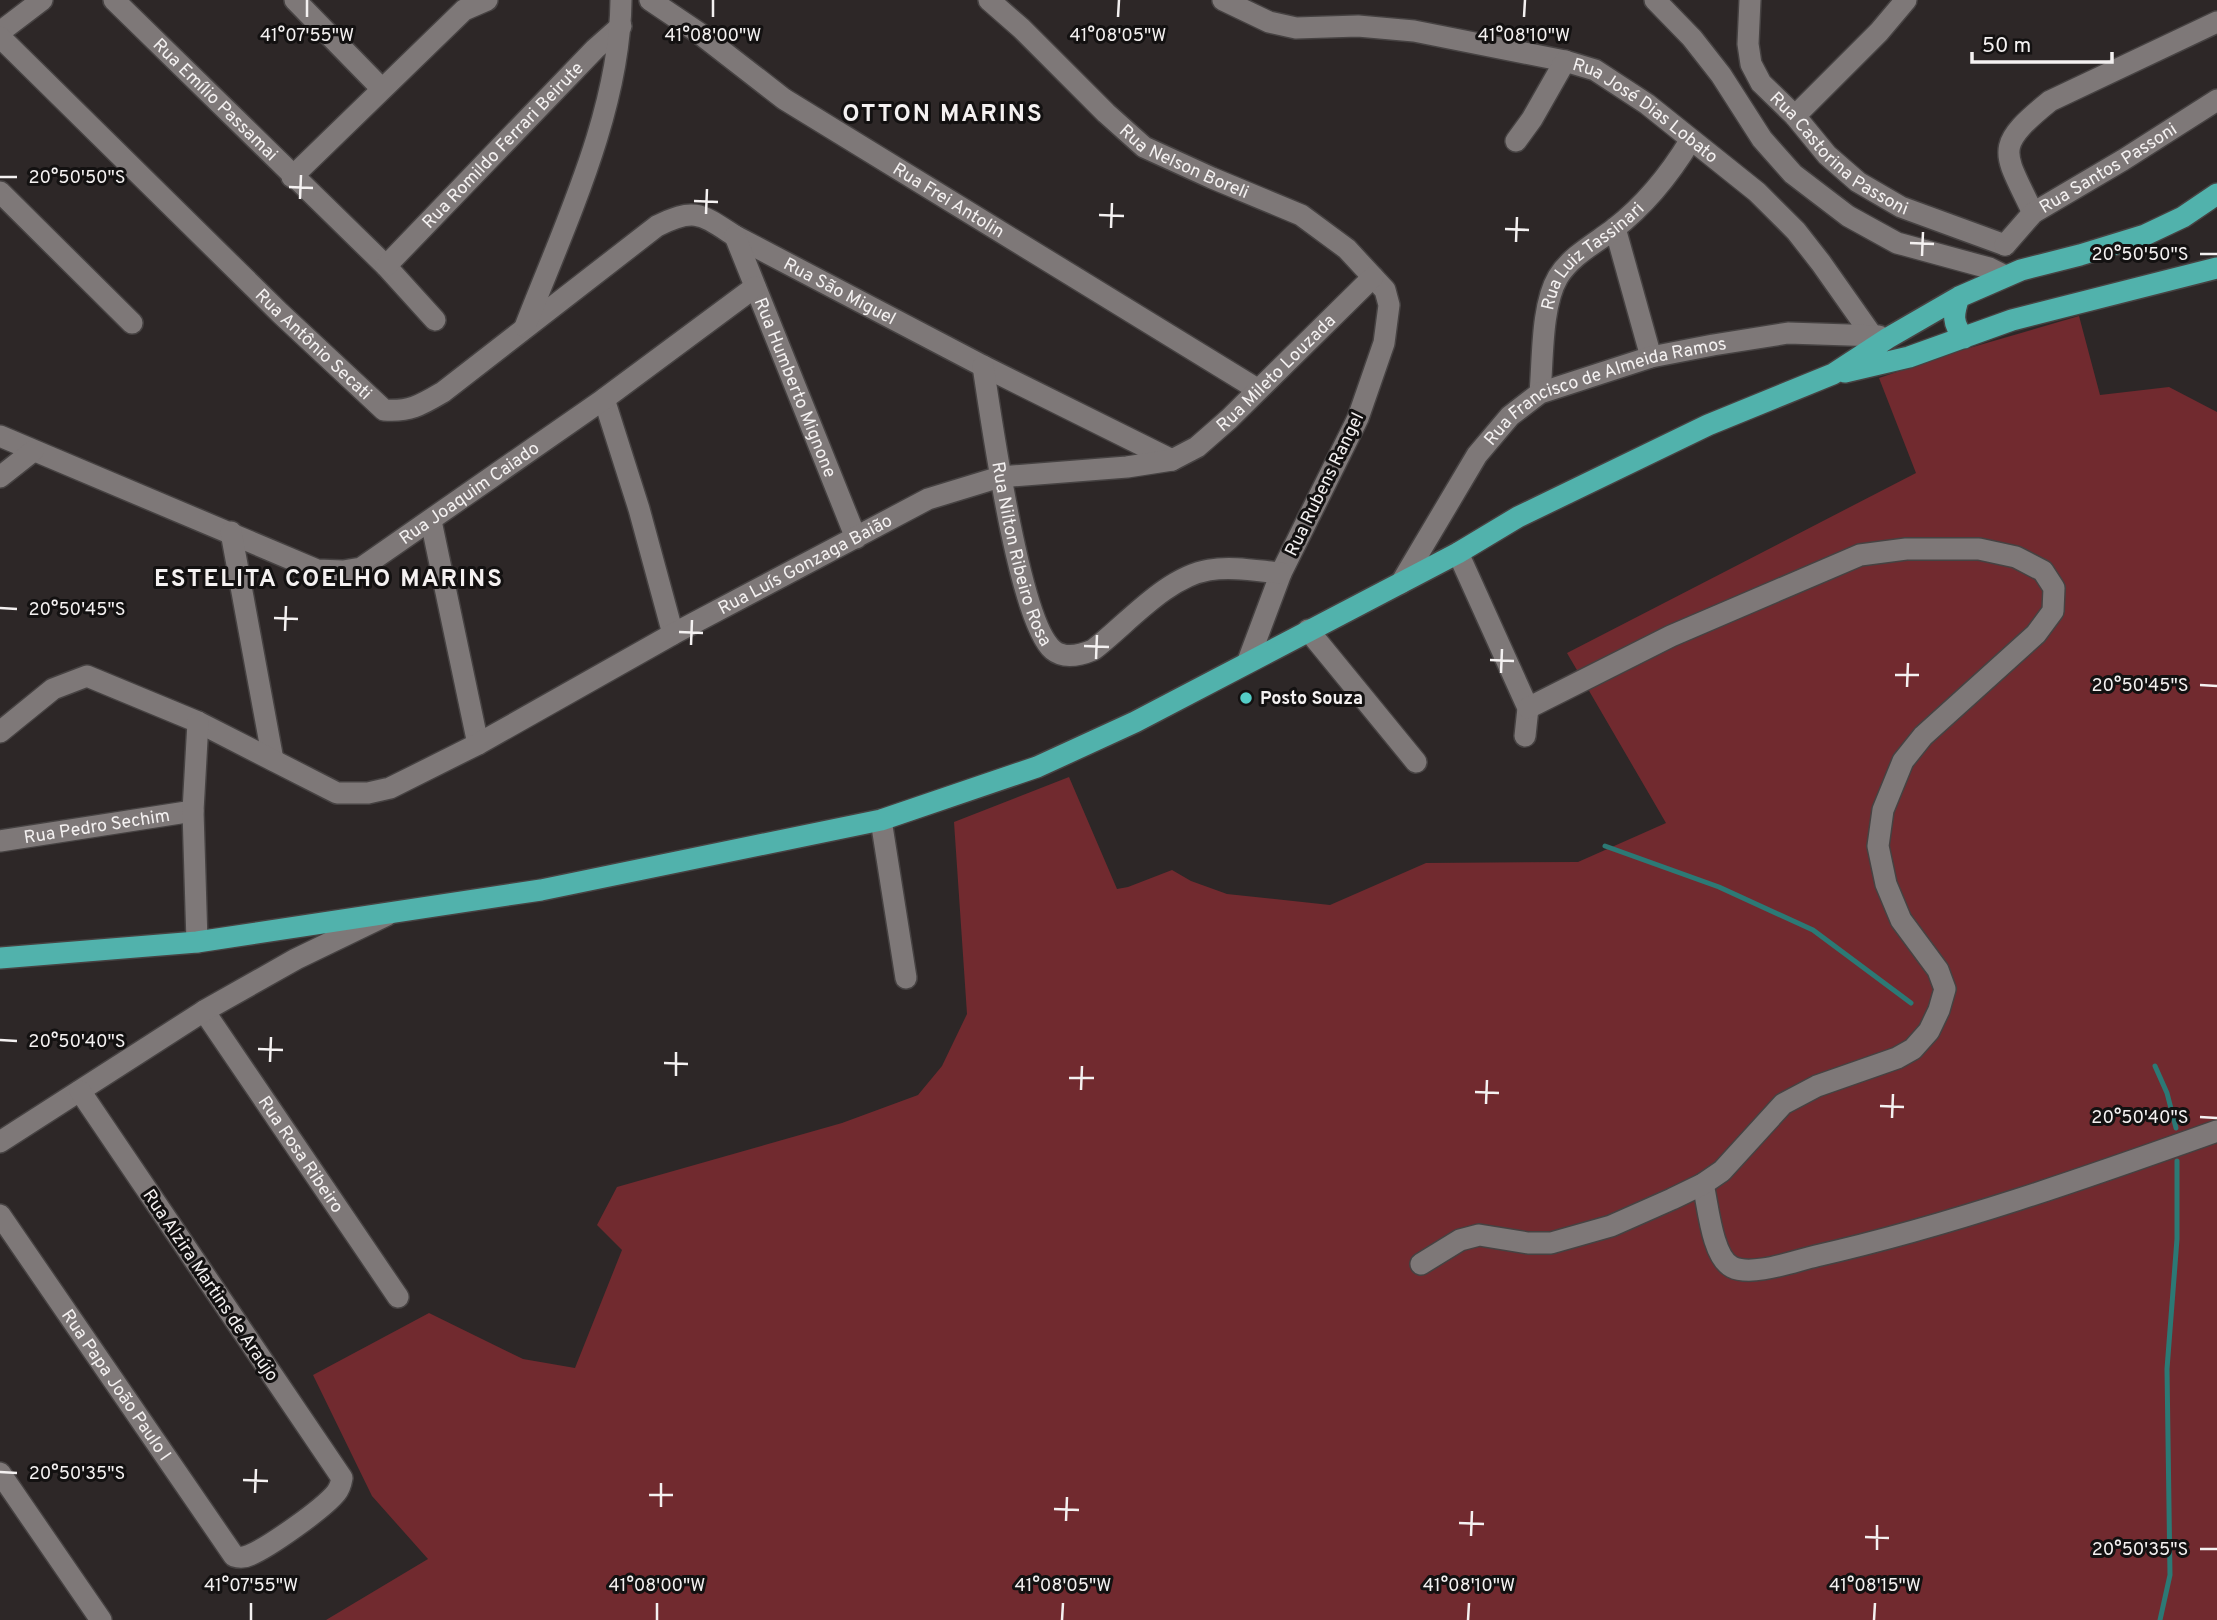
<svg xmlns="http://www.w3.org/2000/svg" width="2217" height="1620" font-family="Overpass,sans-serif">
<rect width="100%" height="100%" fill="#2d2727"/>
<path fill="#712a2f" d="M2079 316 2100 395 2169 387 2217 412V1620H326L428 1559 372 1496 313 1375 429 1313 523 1359 575 1368 622 1250 597 1225 617 1187 842 1123 918 1095 942 1066 967 1014 954 822 1069 777 1117 889 1128 887 1172 870 1191 881 1227 894 1330 905 1426 863 1578 862 1666 823 1567 653 1916 473 1879 378 1959 351Z"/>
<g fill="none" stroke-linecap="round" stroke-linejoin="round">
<path stroke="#2c7975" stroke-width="5" d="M1605 846 1719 887 1813 930 1911 1003
M2155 1066 2167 1093 2176 1128
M2160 1620 2170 1575 2167 1369 2177 1239V1161"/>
<g stroke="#464242" stroke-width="24">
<g id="minor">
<path id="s1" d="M114 0 386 266 435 320"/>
<path d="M295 0 381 88"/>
<path id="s2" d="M650 0 699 33 784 99 1257 389"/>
<path id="s3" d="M989 0 1021 28 1106 113 1144 147 1212 178 1301 215 1347 249 1385 290 1389 305 1384 343 1358 418 1281 573 1248 661"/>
<path id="s4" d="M1223 0 1269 22 1296 28 1358 26 1414 31 1565 61 1595 70 1647 104 1757 192 1796 231 1821 263 1871 334"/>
<path d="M1655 0 1692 38 1721 75 1762 139 1793 174 1848 216 1897 243 1989 268 2005 276"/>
<path id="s5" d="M1750 0 1748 44 1751 64 1761 83 1795 116 1827 155 1858 182 1901 207 2005 245"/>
<path d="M0 32 42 0"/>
<path id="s6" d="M0 37 280 313 384 410C410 412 421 405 443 392L657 226C695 207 701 214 735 236L983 366 1172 460"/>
<path d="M1795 116 1879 32 1906 0"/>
<path d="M1516 141 1532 119 1565 61"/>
<path d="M292 177 464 10 487 0"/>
<path d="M0 192 132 323"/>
<path d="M2033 213C2004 151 1992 148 2050 101L2217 22"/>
<path d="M1615 228 1651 357"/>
<path id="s7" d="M735 236 856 538"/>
<path id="s8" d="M2005 245 2033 213 2123 160 2217 100"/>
<path id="s9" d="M386 266 595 49 621 26"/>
<path d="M525 327C565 224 620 111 621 0"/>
<path id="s10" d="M983 366C991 417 1019 622 1053 650 1064 659 1081 655 1093 650 1127 624 1166 577 1209 570 1232 566 1258 571 1281 573"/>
<path id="s11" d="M1540 393C1543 360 1541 306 1558 277 1571 256 1594 244 1614 229 1645 205 1670 174 1690 141"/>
<path d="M604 399 639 509 673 634"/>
<path id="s12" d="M0 436 317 570 343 571 361 568 604 399 755 287"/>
<path d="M0 477 33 451"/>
<path d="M431 521 478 744"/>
<path d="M231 532 273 760"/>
<path d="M1458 553 1528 708 1525 736"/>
<path id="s13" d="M1401 583 1477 455 1510 416 1540 393 1651 357 1713 345 1788 333 1879 336"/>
<path d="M1308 630 1416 762"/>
<path id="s14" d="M0 732 53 689 87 676 198 722 337 793H368L390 788 478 744 673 634 928 499 1000 477 1127 467 1172 460 1197 447 1229 419 1373 277"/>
<path d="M881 820 906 978"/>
<path id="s15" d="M0 841 193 811"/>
<path d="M197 942 193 811 198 722"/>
<path id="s16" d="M204 1011 398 1297"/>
<path d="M0 1142 204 1011 296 959 387 915"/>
<path d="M1703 1184C1708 1205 1712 1257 1732 1267 1752 1277 1794 1261 1816 1256 1952 1225 2085 1178 2217 1131"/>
<path id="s17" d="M0 1215 234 1556C240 1558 244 1558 250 1555 269 1547 323 1509 336 1493 340 1488 341 1484 342 1478L80 1091"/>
<path d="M1421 1264 1460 1240 1479 1235 1528 1243H1551L1611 1226 1672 1199 1703 1184 1722 1171 1783 1104 1817 1086 1897 1058 1913 1049 1929 1031 1939 1010 1945 989 1938 970 1901 920 1886 884 1878 846 1883 810 1903 761 1923 736 2036 634 2053 611 2054 588 2043 571 2016 557 1979 549H1906L1860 555 1671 636 1528 708"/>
<path d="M0 1473 101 1620"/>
</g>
</g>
<g stroke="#464242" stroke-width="24">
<path id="highway" d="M1959 297C1953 315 1952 323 1964 338
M1845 372 1909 357 2012 320 2217 268
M0 958 197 942 541 890 881 820 1037 767 1135 722 1458 553 1518 517 1708 425 1833 374 1888 338 1959 297 2021 270 2080 255 2145 235 2183 217 2217 194"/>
</g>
<use href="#minor" stroke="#7e7878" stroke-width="21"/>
<use href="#highway" stroke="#51b2ac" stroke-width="21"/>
</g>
<path fill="none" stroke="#f4f1f1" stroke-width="2.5" d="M307 17V0M713 17V0M1118 17 1119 0M1524 17 1525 0M0 177H17M289 187 313 188M300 199 301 175M694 201 718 202M706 214 707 189M1099 215 1124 216M1111 228 1112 203M1505 229 1529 230M1516 242 1517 217M1910 243 1934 244M2200 254H2217M1922 256 1923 232M0 608 17 609M274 618 298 619M285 631 286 606M679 632 703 633M691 645 692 620M1084 646 1109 647M1096 659 1097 635M1490 660 1514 661M1501 673 1502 649M1895 675H1919M2200 685 2217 686M1907 687 1908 663M0 1040 17 1041M258 1049 283 1050M270 1062 271 1037M664 1063 688 1064M676 1076V1052M1069 1078H1094M1081 1090 1082 1066M1475 1092 1499 1093M1486 1104 1487 1080M1880 1106 1904 1107M2200 1117 2217 1118M1892 1118 1893 1094M0 1472 17 1473M243 1480 268 1481M255 1493 256 1469M649 1495H673M661 1507V1483M1054 1509 1079 1510M1066 1521 1067 1497M1459 1523 1484 1524M1471 1536 1472 1511M1865 1537 1889 1538M2200 1549H2217M1877 1550V1525M251 1620V1603M657 1620V1603M1062 1620 1063 1603M1468 1620 1469 1603M1874 1620 1875 1603"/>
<circle fill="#54cdc7" stroke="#131111" stroke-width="2.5" cx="1246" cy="698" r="7"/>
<g text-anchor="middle" stroke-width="6" stroke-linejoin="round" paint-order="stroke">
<g font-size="18" fill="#f4f1f1" stroke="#131111">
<text dy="6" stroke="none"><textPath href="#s1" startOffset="142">Rua Emílio Passamai</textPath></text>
<text dy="6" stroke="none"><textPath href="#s4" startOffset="446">Rua José Dias Lobato</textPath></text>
<text dy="6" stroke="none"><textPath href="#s9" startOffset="168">Rua Romildo Ferrari Beirute</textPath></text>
<text dy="6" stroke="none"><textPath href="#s5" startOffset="192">Rua Castorina Passoni</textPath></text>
<text dy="6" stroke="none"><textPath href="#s3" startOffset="256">Rua Nelson Boreli</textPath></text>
<text dy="6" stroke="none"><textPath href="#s8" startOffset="130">Rua Santos Passoni</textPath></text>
<text dy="6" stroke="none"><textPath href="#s2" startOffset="360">Rua Frei Antolin</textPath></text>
<text dy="6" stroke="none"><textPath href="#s11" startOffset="156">Rua Luiz Tassinari</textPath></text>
<text dy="6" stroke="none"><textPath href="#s6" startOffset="1073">Rua São Miguel</textPath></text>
<text dy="6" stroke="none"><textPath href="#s6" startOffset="439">Rua Antônio Secati</textPath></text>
<text dy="6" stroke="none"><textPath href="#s14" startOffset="1430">Rua Mileto Louzada</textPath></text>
<text dy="6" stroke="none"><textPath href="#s7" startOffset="163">Rua Humberto Mignone</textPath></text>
<text dy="6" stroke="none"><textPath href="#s13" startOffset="298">Rua Francisco de Almeida Ramos</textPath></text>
<text transform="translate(1324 484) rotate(-64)" y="6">Rua Rubens Rangel</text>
<text dy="6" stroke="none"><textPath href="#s12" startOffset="520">Rua Joaquim Caiado</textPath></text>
<text dy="6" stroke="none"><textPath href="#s10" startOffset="192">Rua Nilton Ribeiro Rosa</textPath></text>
<text dy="6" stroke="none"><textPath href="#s14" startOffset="906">Rua Luís Gonzaga Baião</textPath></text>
<text dy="6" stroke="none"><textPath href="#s15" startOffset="98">Rua Pedro Sechim</textPath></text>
<text dy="6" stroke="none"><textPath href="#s16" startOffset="173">Rua Rosa Ribeiro</textPath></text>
<text transform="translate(211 1285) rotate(56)" y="6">Rua Alzira Martins de Araújo</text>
<text dy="6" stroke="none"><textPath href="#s17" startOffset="206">Rua Papa João Paulo I</textPath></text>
</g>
<g font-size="18" font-weight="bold" fill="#f4f1f1" stroke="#131111" text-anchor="start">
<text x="1260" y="704">Posto Souza</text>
</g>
<g font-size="24" font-weight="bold" letter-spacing="2" fill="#f4f1f1" stroke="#131111">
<text x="943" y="121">OTTON MARINS</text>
<text x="329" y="586">ESTELITA COELHO MARINS</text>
</g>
</g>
<g font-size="18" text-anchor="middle" fill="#f4f1f1" stroke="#131111" stroke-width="6" stroke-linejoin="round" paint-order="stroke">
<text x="307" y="41">41°07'55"W</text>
<text x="713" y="41">41°08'00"W</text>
<text x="1118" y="41">41°08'05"W</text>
<text x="1524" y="41">41°08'10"W</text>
<text x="77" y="183">20°50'50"S</text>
<text x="2140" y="260">20°50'50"S</text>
<text x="77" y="615">20°50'45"S</text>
<text x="2140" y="691">20°50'45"S</text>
<text x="77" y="1047">20°50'40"S</text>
<text x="2140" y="1123">20°50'40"S</text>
<text x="77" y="1479">20°50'35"S</text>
<text x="2140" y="1555">20°50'35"S</text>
<text x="251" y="1591">41°07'55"W</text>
<text x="657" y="1591">41°08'00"W</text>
<text x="1063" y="1591">41°08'05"W</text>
<text x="1469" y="1591">41°08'10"W</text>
<text x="1875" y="1591">41°08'15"W</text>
</g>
<path d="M1972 52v10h140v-10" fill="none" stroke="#f4f1f1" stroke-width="3.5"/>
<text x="1982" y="52" font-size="21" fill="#f4f1f1" stroke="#131111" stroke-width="5" paint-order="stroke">50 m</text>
</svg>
